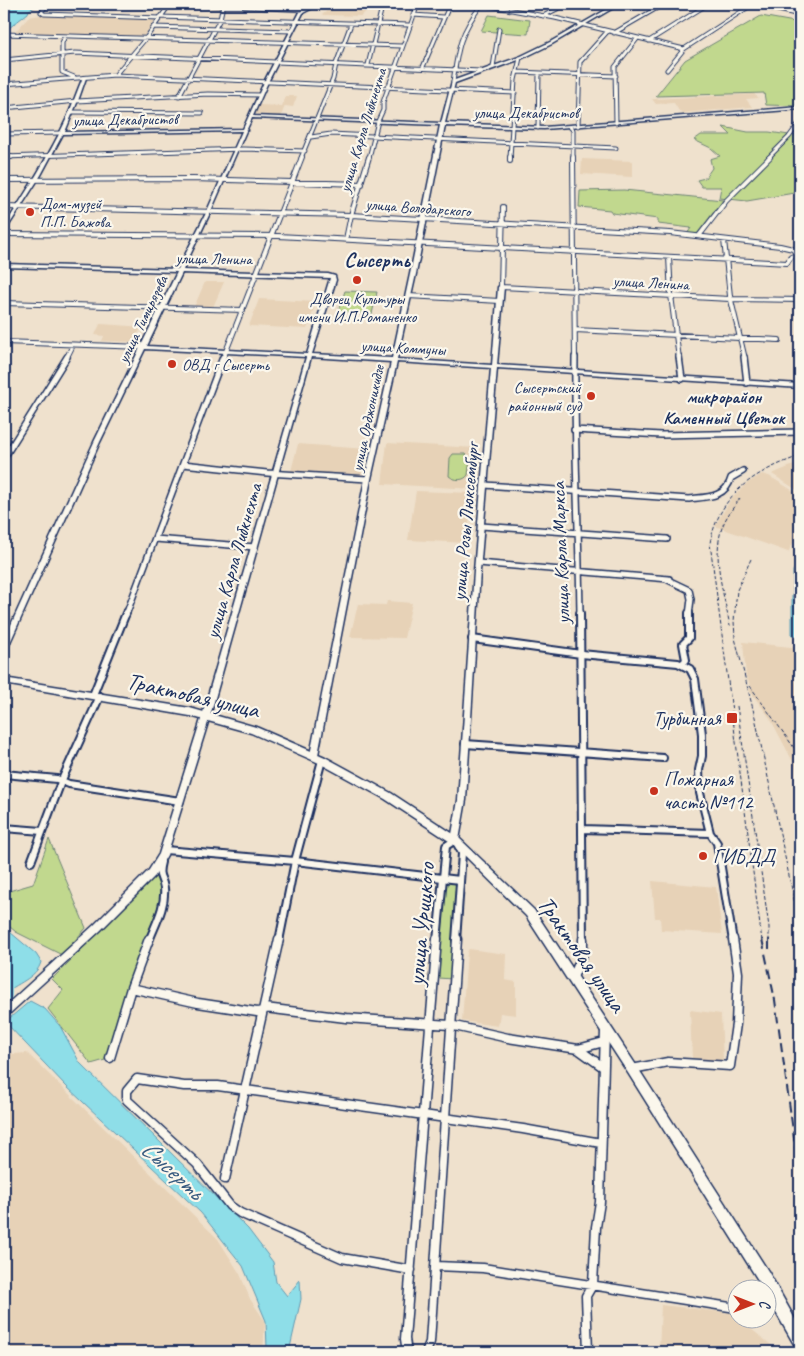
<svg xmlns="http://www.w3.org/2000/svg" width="804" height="1356" font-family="Caveat,sans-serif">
<rect width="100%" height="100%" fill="#efe1cd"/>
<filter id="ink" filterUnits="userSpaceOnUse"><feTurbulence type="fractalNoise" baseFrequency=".02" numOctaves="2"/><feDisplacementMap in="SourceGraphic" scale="10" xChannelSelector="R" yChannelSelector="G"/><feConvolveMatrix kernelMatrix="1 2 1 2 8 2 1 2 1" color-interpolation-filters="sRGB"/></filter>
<g filter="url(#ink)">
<path fill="#e7d2b7" d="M319 4H374L361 16 322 15 330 8Z
M40 15 157 19 143 37 13 34 29 17Z
M754 94 759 98 746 99 752 107 684 113 679 111 674 103 656 104 652 99Z
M286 96H297L293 107 285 106 281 116 255 114 259 105 282 106Z
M582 159 632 161V177L581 174Z
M205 282H224L213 307H194Z
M259 299 316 302 307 329 249 326Z
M100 324 117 325 142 327 133 342 102 341 104 336 95 335Z
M387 443 477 448 474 489 382 484Z
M298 444 366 449 361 476 291 471Z
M800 464V492L772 474 791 466Z
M762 474 769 476 800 495V532L788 552 715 526 731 499 746 484Z
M416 491 472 493 467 543 408 540Z
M387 601 412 603 404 638 350 637 358 604 386 605Z
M743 642 800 648V775L770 718 749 690 752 688 746 677Z
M652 881 716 887 722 934 661 930 660 918H655Z
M469 949 506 954 505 980 516 982V1015L500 1013 498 1026 462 1021 467 952Z
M690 1010 721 1014 723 1061 692 1059Z
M4 1043 13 1054 27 1053 218 1239 240 1274 250 1299 265 1321 263 1352H4Z
M661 1305 731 1313 780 1352H659Z"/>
<path fill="#c1d88e" stroke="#6e8476" d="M489 15 530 20 528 34 481 31Z
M761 16 800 23V106L766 105 764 93 656 96 685 60Z
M723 127 748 132H769L796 136 800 132V192L747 201 719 198 721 187H702L697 180 705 178 712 168 710 159 720 156 711 148 694 140 701 135H731Z
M624 190 723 200 696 235 687 234 691 228 658 224V219L612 213 610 210 579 207 580 191Z
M345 291 377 292 372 314 338 311Z
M453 454H466L470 459 468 475C464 481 455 481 449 476L450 458Z
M49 839 86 928 62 955 16 932 4 922V890L9 891 33 884Z
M155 876 160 884 162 895 105 1060 91 1064 48 1009 63 990 52 979Z
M446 880 458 882 452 979 438 978Z"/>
<path fill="#8edee8" stroke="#6098b1" d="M4 4H40L29 10 28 13 4 32Z
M792 596 798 597 799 636 792 635Z
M4 927 36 954 41 962C37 978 15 984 4 994Z
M30 1001 45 1009 60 1026 80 1063 248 1229 273 1262 276 1282 287 1296 300 1280 301 1299 289 1352H264L267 1348 266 1321 243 1266 201 1213 66 1086 5 1022Z"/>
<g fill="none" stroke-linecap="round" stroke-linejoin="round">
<path stroke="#6098b1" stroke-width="1" d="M793 597V571L800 559"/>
<path fill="#8edee8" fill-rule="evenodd" d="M4 962 12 965 13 969 12 995 11 999 7 1000 4 999Z"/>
<g stroke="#1b2f5e" stroke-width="5">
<path id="street-far4" d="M48 4 41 12 44 14 160 18
M197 4 304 10V4
M480 4 555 18 684 49
M551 4 562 6
M752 4 800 15
M413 15 443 17
M543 16 567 4
M160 17 409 25
M153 27 292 31
M614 33 664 4
M4 34 402 46
M65 36 62 43V72L74 77
M649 41 708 4
M4 60 75 53 481 71
M368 65 381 11 386 4
M423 67 450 4
M493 67 499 29
M667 70 684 49 753 4
M517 72 616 76
M115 75 146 38 170 4
M453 82C458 47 460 33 482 4
M4 84 115 75 515 93
M179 96 220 19 223 5
M4 108 77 101 208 94 260 95
M71 112 202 113
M616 123 615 67 637 39
M578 126 580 62 607 32
M570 127 573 130V158
M538 128 539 73
M4 134 62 133
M311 137 331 134 616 148
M4 157 243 149 305 151
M301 158 333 79 336 64 351 24
M369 158 378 121 383 110V102L418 4
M510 158 515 80 520 58
M768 158 789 137 800 122"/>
</g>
<g stroke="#1b2f5e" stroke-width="6">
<path id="street-far3" d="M4 157H11
M573 157 575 359
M510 161V157
M4 180 193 179 362 184
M4 207 351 215 670 233 780 246 793 249 797 255 791 257 787 263 278 236 4 234
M503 207 501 287 730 299 800 300
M699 236 726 201 770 157
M346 239 351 215 369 157
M724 240 730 296 745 359
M669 257 671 295 679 359
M408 296 500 301
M4 303 243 310
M575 330 779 340
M4 342 143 347
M66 359 73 345
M223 359 302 157"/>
</g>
<g stroke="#1b2f5e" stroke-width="8">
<path id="street-far2" d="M575 357C574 443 579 529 580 615
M679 357 682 379
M744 357 747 383
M574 430 661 435 800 432
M4 458 67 357
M183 464 267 473 368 479
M485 485 689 499C706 497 726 498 731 478L743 471
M481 526 667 539
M155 539 255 547
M478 563 669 579
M666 579 689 590 691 599 689 615
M126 615 223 357"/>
</g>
<g stroke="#1b2f5e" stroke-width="10">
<path id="street-far1" d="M580 613 583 941
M472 639 581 654 678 663 690 669 695 679 702 734V756L699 770 700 793 710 833 717 843 733 941
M682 664 686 660 683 644 689 638V613
M93 695 126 613
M465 744 663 758
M4 774 57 779 69 784 180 801
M4 828 42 831
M583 829 710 833
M165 850 295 861 460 880
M31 862 61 782 100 696
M149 941C155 925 166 906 164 888 162 875 157 878 161 862
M279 941 295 861 322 760
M437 941 446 846 455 840 462 853 456 941"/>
</g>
<g stroke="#1b2f5e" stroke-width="11">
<path id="street" d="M573 977 583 954V939
M131 988 198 1003 257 1012 263 1011
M265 1008 346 1018 450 1025 508 1038 578 1049 604 1042
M578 1049 603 1067
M110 1058 131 988 149 939
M632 1069 668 1062 730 1066 736 1024 738 973 733 939
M225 1179 279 939
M436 1266 483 1268 736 1308
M411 1270 342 1258 240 1213 230 1206 197 1164 127 1100V1091L137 1079 184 1086H218L523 1129 601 1143
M766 1313 780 1307
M407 1352 405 1339 437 939
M426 1352 430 1342 457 939
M588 1352 586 1296 593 1284 596 1227 600 1202 605 1030"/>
</g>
<g stroke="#1b2f5e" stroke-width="3">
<path id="secondary" d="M316 4H320L303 13 268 82 253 116 441 123 452 81 519 57 550 42 616 4H620L552 44 521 59 455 83 445 123 544 127 800 107V109L544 129 445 126 416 274 397 359 492 365 498 287 501 285 504 287 497 365 800 384V388L497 368 480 571 466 800 459 840 458 843 455 844 452 843 451 840 458 800 474 571 491 368 397 362 371 479 318 755 317 757 314 758 311 757 310 755 365 479 391 362 311 357 210 716 167 855 155 876 100 931 7 1016 4 1018V1007L94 925 149 870 159 854 202 716 306 357 145 349 100 442 8 647 7 649 4 650V640L94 442 177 272 4 267V264L178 269 207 211 242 131 63 134 41 175 6 230 4 231V227C26 192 48 158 66 120 72 106 77 91 83 77L86 78 79 98 65 132 243 129 264 82 300 12ZM252 118 440 125 410 274 392 358 312 354 336 280 335 276 328 274 183 270 211 211 246 131 248 130 247 129ZM182 273 330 278 307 354 147 346Z"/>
</g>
<g stroke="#1b2f5e" stroke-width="3">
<path id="primary" d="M4 678 190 708 256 727 325 757 391 793 458 837 534 910 636 1065 768 1271 800 1328V1348L795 1346 766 1295V1288H763L628 1073 526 916 452 843 385 799 319 763 251 733 190 716 4 684Z"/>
</g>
<use href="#street-far4" stroke="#fbf7ec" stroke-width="3"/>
<use href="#street-far3" stroke="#fbf7ec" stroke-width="4"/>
<use href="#street-far2" stroke="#fbf7ec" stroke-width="5"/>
<use href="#street-far1" stroke="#fbf7ec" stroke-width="6"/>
<use href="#street" stroke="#fbf7ec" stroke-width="8"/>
<use href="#secondary" fill="#fbf7ec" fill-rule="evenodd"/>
<use href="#primary" fill="#fbf7ec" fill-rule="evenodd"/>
<path stroke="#1b2f5e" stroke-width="1" stroke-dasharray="4 2" stroke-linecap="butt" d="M751 559 737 590 734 621 735 638 755 717 800 927
M730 626C724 595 711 555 723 525 727 515 734 507 740 498
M750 686 800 756
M737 706 769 927V941
M762 941 710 543C720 493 754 472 800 456"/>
<path stroke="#1b2f5e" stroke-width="2" stroke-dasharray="10 5" stroke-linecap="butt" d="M762 939 775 1000 800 1182
M769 939V951"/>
</g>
</g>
<g fill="#c8321e" stroke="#fbf7ec" stroke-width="2">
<circle cx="30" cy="212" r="5"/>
<circle cx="357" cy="280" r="5"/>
<circle cx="172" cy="364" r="5"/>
<circle cx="591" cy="396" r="5"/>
<rect x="726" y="712" width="12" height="12" rx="2.5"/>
<circle cx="654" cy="791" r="5"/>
<circle cx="703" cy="856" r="5"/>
</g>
<g text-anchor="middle" stroke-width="4.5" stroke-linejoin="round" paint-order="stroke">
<g font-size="16" fill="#1b2f5e" stroke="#fbf7ec">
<text x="526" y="118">улица Декабристов</text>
<text transform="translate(125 119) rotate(-1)" y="6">улица Декабристов</text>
<text transform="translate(362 130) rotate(-73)" y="6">улица Карла Либкнехта</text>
<text transform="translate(418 207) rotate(4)" y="6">улица Володарского</text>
<text transform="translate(214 258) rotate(1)" y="6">улица Ленина</text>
<text transform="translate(651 282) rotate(3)" y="6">улица Ленина</text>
<text transform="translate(142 319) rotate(-64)" y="6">улица Тимирязева</text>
<text transform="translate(403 347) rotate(3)" y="6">улица Коммуны</text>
<text transform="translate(367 418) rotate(-78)" y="6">улица Орджоникидзе</text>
</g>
<g font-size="16" fill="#1b2f5e" stroke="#fbf7ec" text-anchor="start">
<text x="40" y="209">Дом-музей<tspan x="40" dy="18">П.П. Бажова</tspan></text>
<text x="357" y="304" text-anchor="middle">Дворец Культуры<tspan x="357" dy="18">имени И.П.Романенко</tspan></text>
<text x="182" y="370">ОВД г Сысерть</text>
<text x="581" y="393" text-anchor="end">Сысертский<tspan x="581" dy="18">районный суд</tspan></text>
</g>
<g font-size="18" font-weight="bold" fill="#1b2f5e" stroke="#fbf7ec">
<text x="724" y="403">микрорайон<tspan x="724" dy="21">Каменный Цветок</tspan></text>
</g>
<g font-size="20" fill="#1b2f5e" stroke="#fbf7ec">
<text transform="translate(465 522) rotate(-85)" y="7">улица Розы Люксембург</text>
<text transform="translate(560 553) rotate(-92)" y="7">улица Карла Маркса</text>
<text transform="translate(233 561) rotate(-74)" y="7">улица Карла Либкнехта</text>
</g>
<g font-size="20" fill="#1b2f5e" stroke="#fbf7ec" text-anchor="start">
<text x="721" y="725" text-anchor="end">Турбинная</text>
<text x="664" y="786">Пожарная<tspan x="664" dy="23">часть №112</tspan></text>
<text x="713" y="863">ГИБДД</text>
</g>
<g font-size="21" font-weight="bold" fill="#1b2f5e" stroke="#fbf7ec">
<text x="377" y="267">Сысерть</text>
</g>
<g font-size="24" fill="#1b2f5e" stroke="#fbf7ec">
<text transform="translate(193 695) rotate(13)" y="8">Трактовая улица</text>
<text transform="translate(421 924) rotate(-85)" y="8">улица Урицкого</text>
<text transform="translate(582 954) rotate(55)" y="8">Трактовая улица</text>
</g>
<g font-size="25" font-style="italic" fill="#385b80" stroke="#fbf7ec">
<text transform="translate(173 1169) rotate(43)" y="9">Сысерть</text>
</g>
</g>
<rect width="804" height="1356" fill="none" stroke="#fbf7ec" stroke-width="20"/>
<rect x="10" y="10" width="784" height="1336" fill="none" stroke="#1b2f5e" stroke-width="2" filter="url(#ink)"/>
<g transform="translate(752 1304) rotate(90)"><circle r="24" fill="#fbf7ec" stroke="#a1a7b3"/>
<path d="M0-4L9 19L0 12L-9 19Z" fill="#c8321e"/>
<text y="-8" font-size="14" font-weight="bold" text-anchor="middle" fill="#1b2f5e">С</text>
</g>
</svg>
